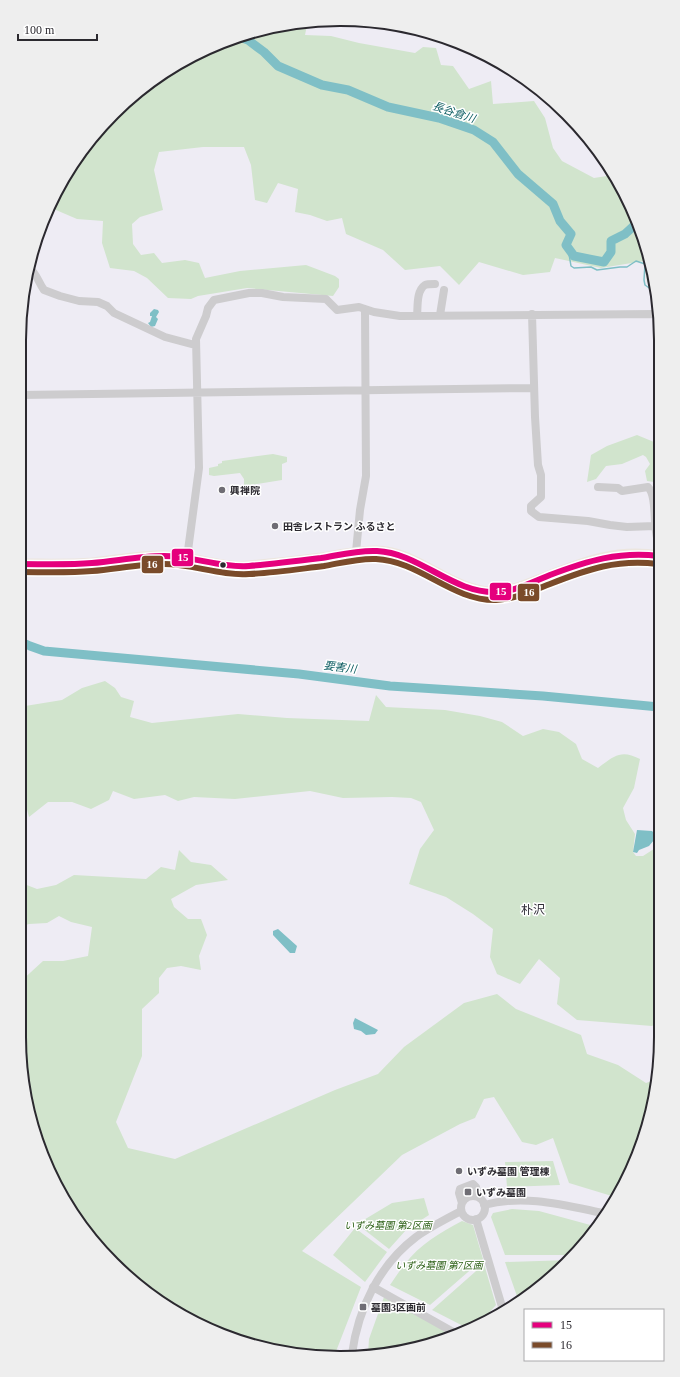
<svg xmlns="http://www.w3.org/2000/svg" width="680" height="1377" font-family="'Times New Roman','Noto Sans JP',serif">
<rect width="100%" height="100%" fill="#eeecf4"/>
<path fill="#d1e4cd" d="M299 22 307 25 305 35 331 36 359 43 415 53 423 47 436 48 441 65 453 66 469 89 491 81 493 104 534 101 545 118 553 148 562 161 594 178 613 175 637 217 655 287 647 282 644 261 601 268 555 258 550 272 523 275 479 262 459 285 440 266 405 270 383 250 346 234 342 218 327 221 310 215 295 212 298 189 278 183 267 203 255 200 251 165 244 147H203L159 152 154 170 163 210 140 217 132 224 133 244 141 255 154 253 162 263 185 260 199 263 205 278 240 271 306 265 335 276 339 279V287L333 296 247 288 198 296 191 299 168 298 147 278 134 271 110 268 102 243 103 221 77 219 49 207 52 198 85 145 128 99 179 62 237 36Z
M637 435 654 442 659 441V479L654 482 647 481 645 471 650 464 646 457 643 455 622 464 606 466 596 479 587 482 591 455 607 446Z
M273 454 287 457V462L282 464V480L244 486V479L240 473 214 476 209 475V468L218 466V464L222 463V461Z
M105 681 115 688 121 697 134 701 130 717 152 723 238 714 287 718 369 721 376 695 386 707 445 710 480 716 502 722 523 736 543 729 559 732 576 744 582 759 598 768C614 756 621 749 640 759L634 788 623 808 626 820 635 834 633 852 636 856H643L660 845V1020L652 1026 577 1020 557 1004 560 978 539 959 520 984 497 974 490 957 493 929 473 914 446 897 409 884 420 849 434 830 421 802 411 798 392 797 343 798 310 791 235 799 194 797 178 801 165 795 134 799 113 791 109 800 91 809 72 802H48L29 817 25 802H19V707L62 700 82 688Z
M179 850 191 862 211 865 228 880 196 885 171 899 174 907 188 919H201L207 935 199 956 201 970 181 966 167 968 159 978V993L142 1009V1056L116 1122 128 1148 175 1159 335 1090 378 1074 404 1047 464 1003 497 994 516 1009 581 1035 587 1054 618 1065 646 1083 657 1079 650 1120 628 1179 615 1197 569 1183 553 1138 536 1145 522 1142 494 1097 484 1099 475 1118 460 1124 402 1155 302 1251 361 1287 335 1354 277 1352 179 1315 128 1278 85 1233 36 1140 19 1037V983L43 961H63L88 956 92 927 71 922 59 916 47 923 29 924 19 927V882L37 889 56 885 74 875 146 879 161 867 175 870Z
M553 1161 560 1185 507 1187 505 1162Z
M424 1198 429 1215 406 1230 389 1249 357 1224 392 1203Z
M512 1209 539 1211 594 1226 574 1255H505L491 1217 493 1213Z
M462 1221 473 1225 483 1259 430 1305 390 1285C395 1278 399 1271 405 1264 419 1245 441 1232 462 1221Z
M355 1228 387 1252 365 1282 333 1255Z
M570 1260 567 1264 518 1299 505 1262Z
M484 1264 496 1305 477 1326 469 1329 432 1310Z
M384 1297 451 1334 382 1355H368L369 1339Z"/>
<path fill="#7fbfc6" d="M154 309 158 310 159 312 156 317 158 319 155 326 151 327 148 323 150 322 152 316H150V313Z
M637 830 652 831 654 833V840L649 846 639 850 637 853 633 852Z
M278 929 297 946 295 953H290L273 935V931Z
M355 1018 378 1030 375 1034 366 1035 361 1031 354 1029 353 1023Z"/>
<g fill="none" stroke-linecap="round" stroke-linejoin="round">
<path stroke="#7fbfc6" stroke-width="1.5" d="M568 248 571 266 574 268 591 267 597 270 620 267H627L636 261 645 264 644 280 645 285 652 290 658 300"/>
<path stroke="#7fbfc6" stroke-width="9" d="M237 36 248 40 264 52 278 66 322 85 348 90 388 107 439 118 474 130 493 142 518 174 553 204 560 221 571 234 566 245 574 256 604 262 611 252V241L625 234 638 222
M19 641 30 646 44 651 299 674 390 686 543 696 659 707"/>
<path stroke="#cdccce" stroke-width="8" d="M28 267C37 273 38 282 44 290L60 296 79 301 98 302 107 306 114 313 165 337 195 345
M532 314 535 417 538 465 541 475V497L531 506V511L539 517 588 521 610 525 627 527 655 526
M440 315 444 290
M417 316C418 307 416 291 425 285 427 284 432 284 435 284
M20 395 534 388
M598 487 618 488 622 491 648 487C658 497 652 531 659 544
M356 552 360 510 366 476 365 310
M187 558 199 468 196 339 206 316 208 308 214 300 249 293H262L283 297 326 299 337 310 359 307 374 312 400 316 655 314 658 317
M461 1208a12 12 0 1 1 24 0a12 12 0 1 1-24 0Z
M462 1203 459 1193 460 1189 473 1184 476 1187 478 1197
M484 1205C524 1194 564 1205 603 1213
M476 1219 503 1310
M373 1287 455 1333
M495 1316 499 1311 504 1309
M352 1354C358 1309 379 1265 416 1237 430 1227 446 1219 461 1211"/>
<path stroke="#ece6df" stroke-width="11" d="M19 564C43 564 68 565 92 563 116 560 140 556 164 556 193 556 220 569 249 566 273 564 298 561 321 558 340 555 358 551 377 551 415 551 450 590 491 592 507 593 523 586 538 580 579 564 615 548 659 556"/>
<g stroke="#fff" stroke-width="9">
<path id="bus-1" d="M19 564C44 564 68 565 92 563 116 561 140 556 164 556 193 556 220 568 249 566 273 564 297 561 321 558 339 555 358 550 377 551 420 553 453 594 497 592 515 591 533 582 550 575 587 561 619 551 659 556"/>
</g>
<g stroke="#fff" stroke-width="9">
<path id="bus-2" d="M19 572C44 572 68 573 92 571 116 569 140 564 164 564 193 564 220 576 249 574 274 573 299 569 324 566 341 563 359 558 376 559 420 561 452 601 496 600 515 599 532 591 550 584 588 569 617 559 658 564"/>
</g>
<use href="#bus-1" stroke="#e5007d" stroke-width="6"/>
<use href="#bus-2" stroke="#7a4b2a" stroke-width="6"/>
</g>
<g fill="#6f6d74" stroke="#fff" stroke-width="1.5">
<circle cx="222" cy="490" r="4"/>
<circle cx="275" cy="526" r="4"/>
<circle cx="459" cy="1171" r="4"/>
<rect x="464" y="1188" width="8" height="8" rx="2"/>
<rect x="359" y="1303" width="8" height="8" rx="2"/>
</g>
<circle fill="#2b292f" stroke="#fff" stroke-width="1.5" cx="223" cy="565" r="3.5"/>
<g text-anchor="middle" stroke-width="3" stroke-linejoin="round" paint-order="stroke">
<g font-size="10" font-weight="bold" fill="#2b292f" stroke="#fff" text-anchor="start">
<text x="230" y="494">興禅院</text>
<text x="283" y="530">田舎レストラン ふるさと</text>
<text x="467" y="1175">いずみ墓園 管理棟</text>
<text x="476" y="1196">いずみ墓園</text>
<text x="371" y="1311">墓園3区画前</text>
</g>
<g font-size="10" font-style="italic" fill="#2f6219" stroke="#fff">
<text x="388" y="1229">いずみ墓園 第2区画</text>
<text x="439" y="1269">いずみ墓園 第7区画</text>
</g>
<g font-size="11" font-style="italic" fill="#0b5c61" stroke="#fff">
<text transform="translate(454 112) rotate(18)" y="4">長谷倉川</text>
<text transform="translate(340 667) rotate(7)" y="4">要害川</text>
</g>
<g font-size="12" fill="#302d38" stroke="#fff">
<text x="533" y="914">朴沢</text>
</g>
</g>
<path d="M0 0H680V1377H0ZM340 26H340A314 314 0 0 1 654 340V1037A314 314 0 0 1 340 1351H340A314 314 0 0 1 26 1037V340A314 314 0 0 1 340 26Z" fill="#eee" fill-rule="evenodd"/>
<path fill="none" stroke="#2b292f" stroke-width="2" d="M340 26H340A314 314 0 0 1 654 340V1037A314 314 0 0 1 340 1351H340A314 314 0 0 1 26 1037V340A314 314 0 0 1 340 26Z"/>
<g stroke="#fff" stroke-width="1.5">
<rect x="171" y="548" width="23" height="19" rx="4" fill="#e5007d"/>
<rect x="141" y="555" width="23" height="19" rx="4" fill="#7a4b2a"/>
<rect x="489" y="582" width="23" height="19" rx="4" fill="#e5007d"/>
<rect x="517" y="583" width="23" height="19" rx="4" fill="#7a4b2a"/>
</g>
<g font-size="11" text-anchor="middle" font-weight="bold" fill="#fff">
<text x="183" y="561">15</text>
<text x="152" y="568">16</text>
<text x="501" y="595">15</text>
<text x="529" y="596">16</text>
</g>
<rect x="524" y="1309" width="140" height="52" fill="#ffffff" stroke="#aaa9ac"/>
<rect x="532" y="1322" width="20" height="6" fill="#e5007d" stroke="#aaa9ac"/>
<text x="560" y="1329" font-size="12" fill="#2b292f">15</text>
<rect x="532" y="1342" width="20" height="6" fill="#7a4b2a" stroke="#aaa9ac"/>
<text x="560" y="1349" font-size="12" fill="#2b292f">16</text>
<path d="M18 34v6h79v-6" fill="none" stroke="#2b292f" stroke-width="2"/>
<text x="24" y="34" font-size="12" fill="#2b292f" stroke="#ffffff" stroke-width="3" paint-order="stroke">100 m</text>
</svg>
